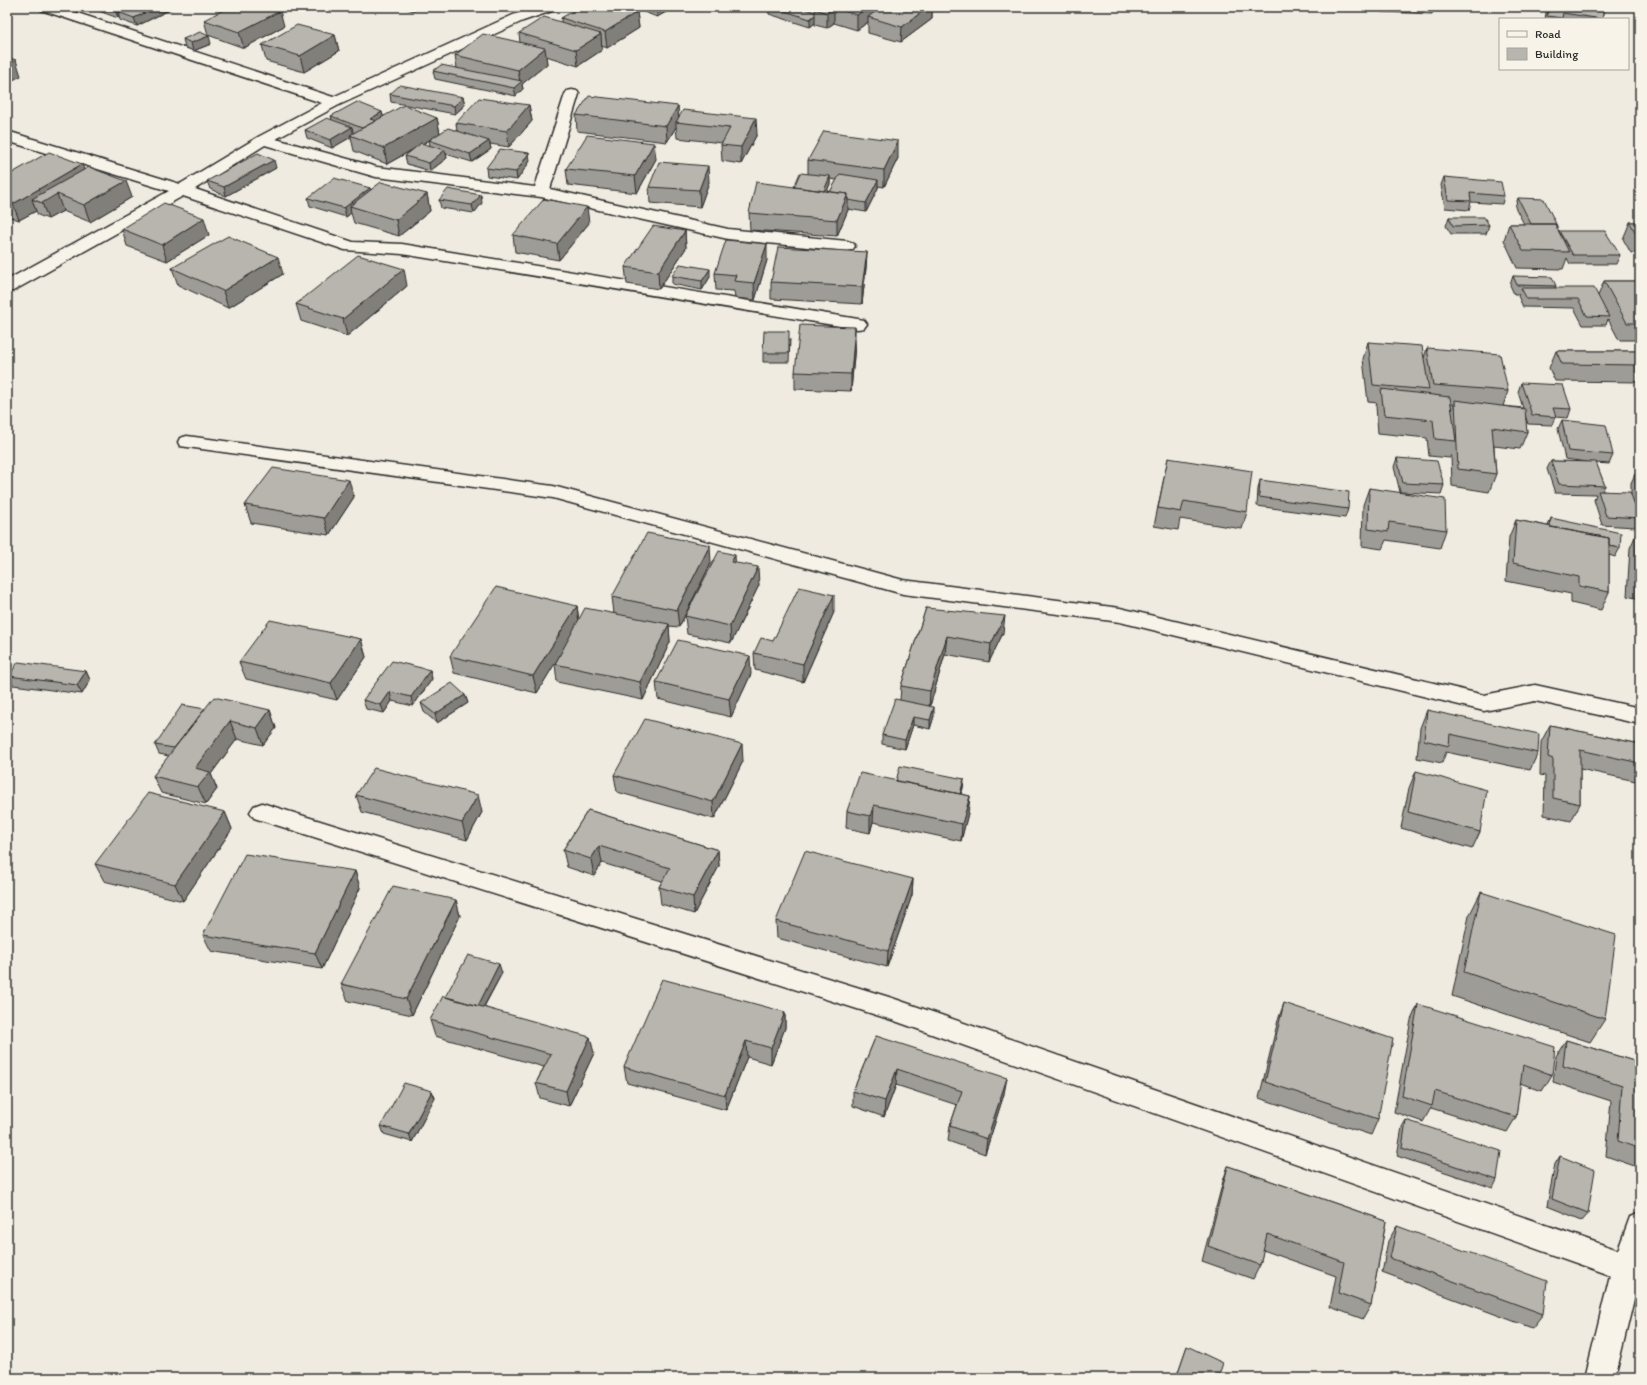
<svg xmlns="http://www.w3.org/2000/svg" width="1647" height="1385" font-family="Itim,sans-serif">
<rect width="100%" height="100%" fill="#efebe0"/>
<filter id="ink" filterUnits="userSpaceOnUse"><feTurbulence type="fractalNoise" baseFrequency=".025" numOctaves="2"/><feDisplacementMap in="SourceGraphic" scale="8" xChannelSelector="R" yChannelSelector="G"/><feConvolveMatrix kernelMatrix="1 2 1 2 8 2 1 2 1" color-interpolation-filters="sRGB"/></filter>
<g filter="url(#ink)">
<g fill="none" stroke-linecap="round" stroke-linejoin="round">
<g stroke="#2b2b2b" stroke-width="3">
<path id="minor" d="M39 7H59L333 97 513 15 537 7H557L555 10 523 21 339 105 276 139 377 167 535 187 565 94 567 91 572 90 577 91 579 94 550 189 728 229 847 241 853 243 855 246 853 249 847 251 728 239 541 197 376 177 265 145 195 189 353 242 402 244 858 319 864 320 867 324 864 328 858 329 402 254 345 250 183 196 13 291 7 292V280L169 191 7 141V131L180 184 258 137 322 103 41 10Z
M187 436 553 486 903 580 1120 608 1484 695 1535 685 1640 708V724L1535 701 1484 711 1120 622 903 594 553 498 180 446 178 442 180 438Z
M262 803 892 998 1618 1250 1630 1217 1640 1213V1274L1615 1378H1585L1610 1275 892 1020 254 818 250 812 254 806Z"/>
</g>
<use href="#minor" fill="#f7f3e8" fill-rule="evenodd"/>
</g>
<path fill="#9e9c96" stroke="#2b2b2b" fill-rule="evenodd" d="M88 7H175L137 26 120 20 119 17 118 18Z
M402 7H421L414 11Z
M631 7H675L657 17Z
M752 7H767L760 10Z
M768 7H798L815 12V9L819 7H932V19L901 42 868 33V22L857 30 834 23 827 28 815 25V23L810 27 769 14Z
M1380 7H1434L1432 14 1381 12Z
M1547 7H1604L1602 19H1545Z
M637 12 639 28 607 48 602 46V50L578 66 546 56 547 64 522 84 523 89 516 96 435 79 433 71 457 68 455 55 520 43 519 33 561 23V18Z
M204 20 284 26 244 48 208 35Z
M335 35 339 51 304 72 266 61 262 45Z
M183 39 211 44 193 51 185 47Z
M390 94 463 97 465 105 455 114 391 102Z
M529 105 532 121 509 147 490 144 491 149 472 162 446 154 447 158 430 171 407 164 405 156 414 149 387 164 354 151 351 137 332 148 307 138 305 130 332 120 331 116 382 112 383 116 437 118 440 133 457 131 456 123ZM431 139 429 140 430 146 423 144Z
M678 106V117L757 134 741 164 722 161 721 145 722 143 677 138 676 127 667 142 577 131 576 115Z
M898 158 884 187 878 186V188L866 212 848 209V210L837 236 750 230 749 213 794 187 808 174V160ZM830 179 837 180 830 192 827 191 830 184Z
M656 159 637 193 568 185 566 169Z
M530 161 517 180 487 176 486 168Z
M276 168 226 196 210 189 207 181Z
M84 169 132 197 90 222 63 211 48 219 38 215 36 211 19 220 7 216V176Z
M1444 177 1504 196 1502 204 1471 202 1469 210 1445 208 1441 185Z
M709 182 700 207 650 203 649 187Z
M370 188 371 190 427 194 430 211 399 236 354 223 351 213 346 217 310 206 308 198Z
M1518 198 1557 226V227L1559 232V231L1620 255 1616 264H1570L1567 258 1563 269 1517 268 1504 240 1509 224H1524L1515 207Z
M439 200 482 203 474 213 441 208Z
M1449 217 1489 225 1486 234H1451L1446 226Z
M1630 222H1640V253H1631L1623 239Z
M589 223 559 260 515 252 513 235Z
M122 229 209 235 167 261 127 246Z
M685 231 686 248 659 289 627 284 625 267Z
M867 252 866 268 862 304 771 299V282Z
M767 260 755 300 735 298 734 291 716 290 715 273Z
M172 268 283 274 228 308 178 285Z
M672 276 710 277 702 290 672 284Z
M1513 276 1556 286 1555 288 1598 296 1604 281H1640V340H1619L1608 319 1606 325H1583L1574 308 1523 307 1518 296 1519 294H1514L1510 285Z
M407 286 347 336 301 321 296 304Z
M790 339 789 362H763V353Z
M1368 342 1424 358 1427 348 1508 391 1503 406 1523 408 1518 392 1521 383 1571 409 1568 418 1555 417 1552 425 1528 424 1525 415 1527 432 1520 449 1494 446 1496 474 1489 492 1452 486 1451 455 1450 458 1429 456 1427 438 1378 433 1376 406 1377 403 1368 402 1363 359ZM1451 404H1454L1452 410Z
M855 344 851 391 795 389V372Z
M1556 351H1640V382L1555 381 1549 368Z
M1562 420 1613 455 1609 464 1596 463 1605 486 1602 491 1631 495V483L1635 474 1640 475V503L1634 502 1640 518 1635 527 1602 525 1594 500 1596 494 1555 493 1547 469 1551 461 1588 462 1565 459 1558 429Z
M1168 458 1247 512 1242 529 1180 519 1178 530 1154 526Z
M1397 458 1444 485 1441 494 1400 492 1394 467Z
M1260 480 1348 509 1345 518 1257 506 1258 489Z
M1369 488 1446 530 1440 548 1386 540 1382 549 1362 546 1363 505Z
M354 497 329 535 251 523 245 505Z
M1551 518 1620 548 1615 557 1609 555V592L1601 610 1571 603V594L1506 581 1509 537 1516 520 1548 526Z
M1638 530 1640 531V599L1627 596 1630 548Z
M711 563 679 627 669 626 670 642 643 700 557 682 555 664V663L537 693 454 673 450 656 577 606 579 620 614 613 612 597Z
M735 563 759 585 731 643 687 634 685 616Z
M926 608 1003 633 989 662 945 654 930 706 934 716 930 729 913 725 905 749 882 744V735L900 700 901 686Z
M834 612 803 682 755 670 754 653 773 641Z
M361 639 366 657 337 700 246 679 239 662Z
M430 670 432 679 413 706 392 701 384 713 366 709 363 700Z
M86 671 90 680 82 694 13 685 9 676Z
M751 674 731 717 658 699 656 682Z
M465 695 468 703 437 723 424 712 421 703Z
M205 709 270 710 276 728 263 745 237 739 211 774 217 789 206 804 161 793 153 776 169 756 159 754 155 745Z
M1427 710 1538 753 1530 770 1446 752 1442 763 1417 758 1420 728Z
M1550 725 1640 744V782L1580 769V804L1571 821 1544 815 1545 776 1540 775 1541 742Z
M743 761 714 819 617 792 614 775Z
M1416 771 1480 832 1472 849 1401 828 1409 788Z
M964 779 963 788 961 794 970 796 968 813 961 841 873 822 870 833 846 828 847 811 896 781Z
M356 795 482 812 467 840 362 812Z
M588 810 718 850 719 866 694 914 661 904 659 887 662 881 602 863 594 876 567 867 563 850Z
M225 812 232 829 183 901 104 881 95 864Z
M355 871 360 888 322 969 211 951 203 935Z
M913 879 912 895 887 967 777 938 776 921Z
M1481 892 1605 1019 1590 1042 1452 996 1469 916Z
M456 900 460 916 412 1015 348 1001 341 984Z
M502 973 484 1007 594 1053 569 1106 540 1098 536 1083 544 1067 435 1036 430 1020 445 997Z
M1284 1003 1378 1119 1371 1135 1259 1098 1278 1020Z
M1418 1004 1552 1075 1542 1091 1520 1083 1516 1117 1507 1132 1431 1108 1423 1122 1394 1112 1411 1020Z
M785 1012V1028L771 1064 747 1057 726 1110 627 1083 624 1067Z
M876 1036 1004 1094 985 1154 948 1141 950 1126 957 1105 896 1085 884 1117 853 1106V1091Z
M1566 1040 1640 1063V1168L1606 1156 1611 1101 1553 1082 1556 1056Z
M432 1091 435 1098 412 1142 384 1134 381 1126Z
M1406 1120 1497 1180 1493 1188 1397 1156 1402 1127Z
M1560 1156 1588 1213 1582 1220 1547 1206 1555 1164Z
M1228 1166 1386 1221 1371 1305 1363 1319 1330 1307 1336 1276 1263 1250 1260 1265 1253 1279 1202 1261 1223 1181Z
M1397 1226 1543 1314 1532 1328 1382 1272 1388 1241Z
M1187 1346 1218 1378H1176Z"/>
<path fill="#817f7a" stroke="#2b2b2b" d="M114 7H141L118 12 119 17 118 18Z
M157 7H175L137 26 134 18Z
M413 7H421L414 11Z
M657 7H675L657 17Z
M760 7H767L760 10Z
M868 7H889L868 17V22L857 30V15Z
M928 7H932V19L901 42 902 27Z
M834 8V23L827 28V13Z
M280 11 284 26 244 48 239 32Z
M637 12 639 28 607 48 605 32Z
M815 15V23L810 27V19Z
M601 34 602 50 578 66 576 50Z
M335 35 339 51 304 72 300 56Z
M209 36 211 44 193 51 191 43Z
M545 48 547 64 522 84 523 89 516 96 514 88 520 82 518 70Z
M16 60 21 76 7 83V65Z
M463 97 465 105 455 114 454 106Z
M529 105 532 121 509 147 507 131Z
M678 106 679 122H676V127L667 142 666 126Z
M382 112 384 120 372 127 370 119Z
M437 118 440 134 387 164 384 148Z
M756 118 757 134 741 164V147Z
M352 127 354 136 350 135 351 137 332 148 330 140Z
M489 141 491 149 472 162 470 154Z
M898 141V158L884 187V170Z
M654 143 656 159 637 193 635 176Z
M445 150 447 158 430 171 429 163Z
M529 153 530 161 517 180 516 172Z
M274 160 276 168 226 196 224 187Z
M82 164 88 180 57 194 63 211 48 219 42 203 32 199 36 211 19 220 13 204Z
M708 166 709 182 700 207 699 190Z
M830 176V184L823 201V192Z
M878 180V188L866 212V203Z
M126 181 132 197 90 222 84 205Z
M370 188 372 197 350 206 351 213 346 217 344 208Z
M427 194 430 211 399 236 396 220Z
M848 194V210L837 236V220Z
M481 195 482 203 474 213 472 205Z
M587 207 589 223 559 260 557 244Z
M204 218 209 235 167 261 162 245Z
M685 231 686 248 659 289 658 272Z
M767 244V260L755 300 754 283Z
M867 252 866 268 862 304V287Z
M278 257 283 274 228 308 223 291Z
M404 269 407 286 347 336 343 319Z
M710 269V277L702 290V281Z
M855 327V344L851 391V374Z
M349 480 354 497 329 535 324 518Z
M710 545 711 563 679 627 677 610Z
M735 555 736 572 731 562Z
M758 567 759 585 731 643 730 626Z
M834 595V612L803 682V664Z
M577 606 579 624 537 693 533 676Z
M1005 616 1003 633 989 662 991 644Z
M669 624 670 642 643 700 640 682Z
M947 636 945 654 929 709 930 691Z
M361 639 366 657 337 700 331 683Z
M750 656 751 674 731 717 729 699Z
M430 670 432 679 413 706 411 697Z
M86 671 90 680 82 694 77 685Z
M390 692 392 701 384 713 381 705Z
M465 695 468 703 437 723 435 714Z
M934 707V716L930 729V720Z
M270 710 276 728 263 745 257 728Z
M913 717V725L905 749V740Z
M230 721 237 739 211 774 217 789 206 804 198 787 195 768Z
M742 744 743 761 714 819 713 802Z
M964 779 963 788 958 806 959 798Z
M478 795 482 812 467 840 462 823Z
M970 796 968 813 961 841 962 824Z
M874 805 873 822 870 833V816Z
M225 812 232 829 183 901 175 884Z
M599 846 602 863 594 876 591 859Z
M718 850 719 866 694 914 693 897Z
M355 871 360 888 322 969 315 953Z
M913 879 912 895 887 967 888 951Z
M456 900 460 916 412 1015 406 999Z
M499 964 502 973 479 1015 477 1007Z
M785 1012V1028L771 1064V1048Z
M590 1037 594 1053 569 1106 566 1091Z
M746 1041 747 1057 726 1110 725 1095Z
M897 1069 896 1085 884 1117 885 1101Z
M1007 1078 1004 1094 985 1154 987 1139Z
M432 1091 435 1098 412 1142 409 1134Z"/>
<path fill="#b8b5ae" stroke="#2b2b2b" d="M128 7H157L134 18 118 12Z
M229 7H269L280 11 239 32 204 20Z
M580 7H619L637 12 605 32 561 18Z
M772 7H798L815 12V15L810 19Z
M819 7H868L857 15 834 8 827 13 815 9Z
M882 7H928L902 27 868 17Z
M1549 7H1604L1602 19 1563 13 1562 18 1547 16Z
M544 17 601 34 576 50 519 33Z
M297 25 335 35 300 56 262 45Z
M200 32 209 36 191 43 183 39Z
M483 34 545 48 518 70 455 55Z
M7 57 16 60 7 65Z
M441 65 522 81 514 88 433 71Z
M400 85 463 97 454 106 390 94Z
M589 96 678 106 666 126 576 115Z
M479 98 529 105 507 131 456 123Z
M357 102 382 112 370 119 376 121 362 128 331 116Z
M404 105 437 118 384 148 350 135Z
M683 110 756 118 741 147 721 145 730 128 676 122Z
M327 118 352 127 330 140 305 130Z
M448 128 489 141 470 154 429 140Z
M824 131 898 141 884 170 808 160Z
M587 135 654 143 635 176 566 169Z
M421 143 445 150 429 163 405 156Z
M500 149 529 153 516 172 486 168Z
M49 152 82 164 13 204 7 202V176Z
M258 153 274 160 224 187 207 181Z
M659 162 708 166 699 190 649 187Z
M89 167 126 181 84 205 57 194 42 203 32 199Z
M800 173 830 176 824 191 794 187Z
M840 174 878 180 866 203 848 200V194L830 192Z
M1444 177 1501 182 1504 196 1470 193 1471 201 1448 200Z
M334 178 370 188 344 208 308 198Z
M381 182 427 194 396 220 350 206Z
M756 182 848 194 837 220 749 213Z
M448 189 481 195 472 205 439 200Z
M1518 198 1544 199 1557 226H1556L1555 224H1531Z
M544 199 587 207 557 244 513 235Z
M164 203 204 218 162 245 122 229Z
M1449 217H1484L1489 225 1453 226Z
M1630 222H1640V237L1637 236Z
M1509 224H1555L1569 252 1523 251Z
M653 226 685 231 658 272 625 267Z
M1559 231H1605L1620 255H1573Z
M228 236 278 257 223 291 172 268Z
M726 240 767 244 754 283 734 281 736 275 715 273Z
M778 247 867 252 862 287 771 282Z
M358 255 404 269 343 319 296 304Z
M680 264 710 269 702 281 672 276Z
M1513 276 1552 277 1556 286 1517 285Z
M1604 281H1640V323H1627Z
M1521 288H1594L1609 317 1587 316 1578 299H1527Z
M800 325 855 327 851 374 795 372Z
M764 331H789V353H763Z
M1368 342 1422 346 1429 390 1373 385Z
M1427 348 1500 354 1508 391 1433 385Z
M1556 351H1640V365L1562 364Z
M1521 383 1563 385 1571 409 1553 408 1556 417 1532 415Z
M1381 389 1450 397 1456 441 1435 439 1433 420 1384 415Z
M1455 400 1525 409 1527 432 1492 427 1496 474 1458 469Z
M1562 420 1606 425 1613 455 1568 451Z
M1168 458 1252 471 1247 512 1184 501 1181 512 1158 508Z
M1397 458 1437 461 1444 485 1403 483Z
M1551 461 1596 462 1605 486 1559 484Z
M273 468 349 480 324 518 245 505Z
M1635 474 1640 475V493L1636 492Z
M1260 480 1349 492 1348 509 1259 497Z
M1369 488 1445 499 1446 530 1389 522 1388 532 1368 529Z
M1598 491 1630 492 1640 518 1606 516Z
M1551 518 1621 533 1620 548 1609 546V538L1550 527Z
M1516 520 1609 538V592L1579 586V577L1513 563Z
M1638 530 1640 531V580L1635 579Z
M647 533 710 545 677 610 612 597Z
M719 551 735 555 731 562 758 567 730 626 685 616Z
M496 587 577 606 533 676 450 656Z
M799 587 834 595 803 664 754 653 761 638 773 641Z
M585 608 669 624 640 682 555 664Z
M926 608 1005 616 991 644 947 636 930 691 901 686Z
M270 620 361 639 331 683 239 662Z
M678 640 750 656 729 699 656 682Z
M392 661 430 670 411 697 390 692 381 705 363 700Z
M18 662 86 671 77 685 9 676Z
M452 683 465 695 435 714 421 703Z
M214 697 270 710 257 728 230 721 195 768 210 772 198 787 153 776Z
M895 699 934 707 930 720 913 717 905 740 882 735Z
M182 705 205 709 174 748 155 745Z
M1427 710 1539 734 1538 753 1450 734 1449 746 1424 740Z
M645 719 742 744 713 802 614 775Z
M1550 725 1640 744V763L1580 750V804L1553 798V759L1548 757Z
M900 766 964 779 960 794 896 781Z
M374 768 478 795 462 823 356 795Z
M1416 771 1487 790 1480 832 1408 812Z
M860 773 970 796 962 824 874 805 870 816 847 811Z
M148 793 225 812 175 884 95 864Z
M588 810 718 850 693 897 659 887 670 868 599 846 591 859 563 850Z
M805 851 913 879 888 951 776 921Z
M245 854 355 871 315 953 203 935Z
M393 886 456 900 406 999 341 984Z
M1481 892 1616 935 1605 1019 1464 972Z
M468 955 499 964 478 1006 445 997Z
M662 979 785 1012 771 1048 746 1041 725 1095 624 1067Z
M443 996 590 1037 566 1091 536 1083 551 1054 430 1020Z
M1284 1003 1393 1039 1378 1119 1265 1082Z
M1418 1004 1555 1047 1552 1075 1523 1065 1516 1117 1435 1091 1432 1106 1402 1096Z
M876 1036 1007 1078 987 1139 950 1126 962 1091 897 1069 885 1101 853 1091Z
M1566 1040 1640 1063V1149L1618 1141 1622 1085 1563 1066Z
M404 1083 432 1091 409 1134 381 1126Z
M1406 1120 1501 1151 1497 1180 1402 1148Z
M1560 1156 1595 1170 1588 1213 1552 1199Z
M1228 1166 1386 1221 1371 1305 1338 1293 1344 1262 1267 1234 1260 1265 1208 1246Z
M1397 1226 1547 1281 1543 1314 1390 1258Z
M1187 1346 1223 1363 1218 1378H1176Z"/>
</g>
<rect width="1647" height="1385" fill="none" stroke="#f7f3e8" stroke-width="24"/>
<rect x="12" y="12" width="1623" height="1361" fill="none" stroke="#2b2b2b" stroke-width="1.5" filter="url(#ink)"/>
<rect x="1499" y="18" width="130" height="52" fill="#f7f3e8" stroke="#a5a39c"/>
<rect x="1507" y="31" width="20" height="6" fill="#f7f3e8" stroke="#a5a39c"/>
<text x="1535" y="38" font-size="12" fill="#2b2b2b">Road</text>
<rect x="1507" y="48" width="20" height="12" fill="#b8b5ae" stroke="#a5a39c"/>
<text x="1535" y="58" font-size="12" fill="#2b2b2b">Building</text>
</svg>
